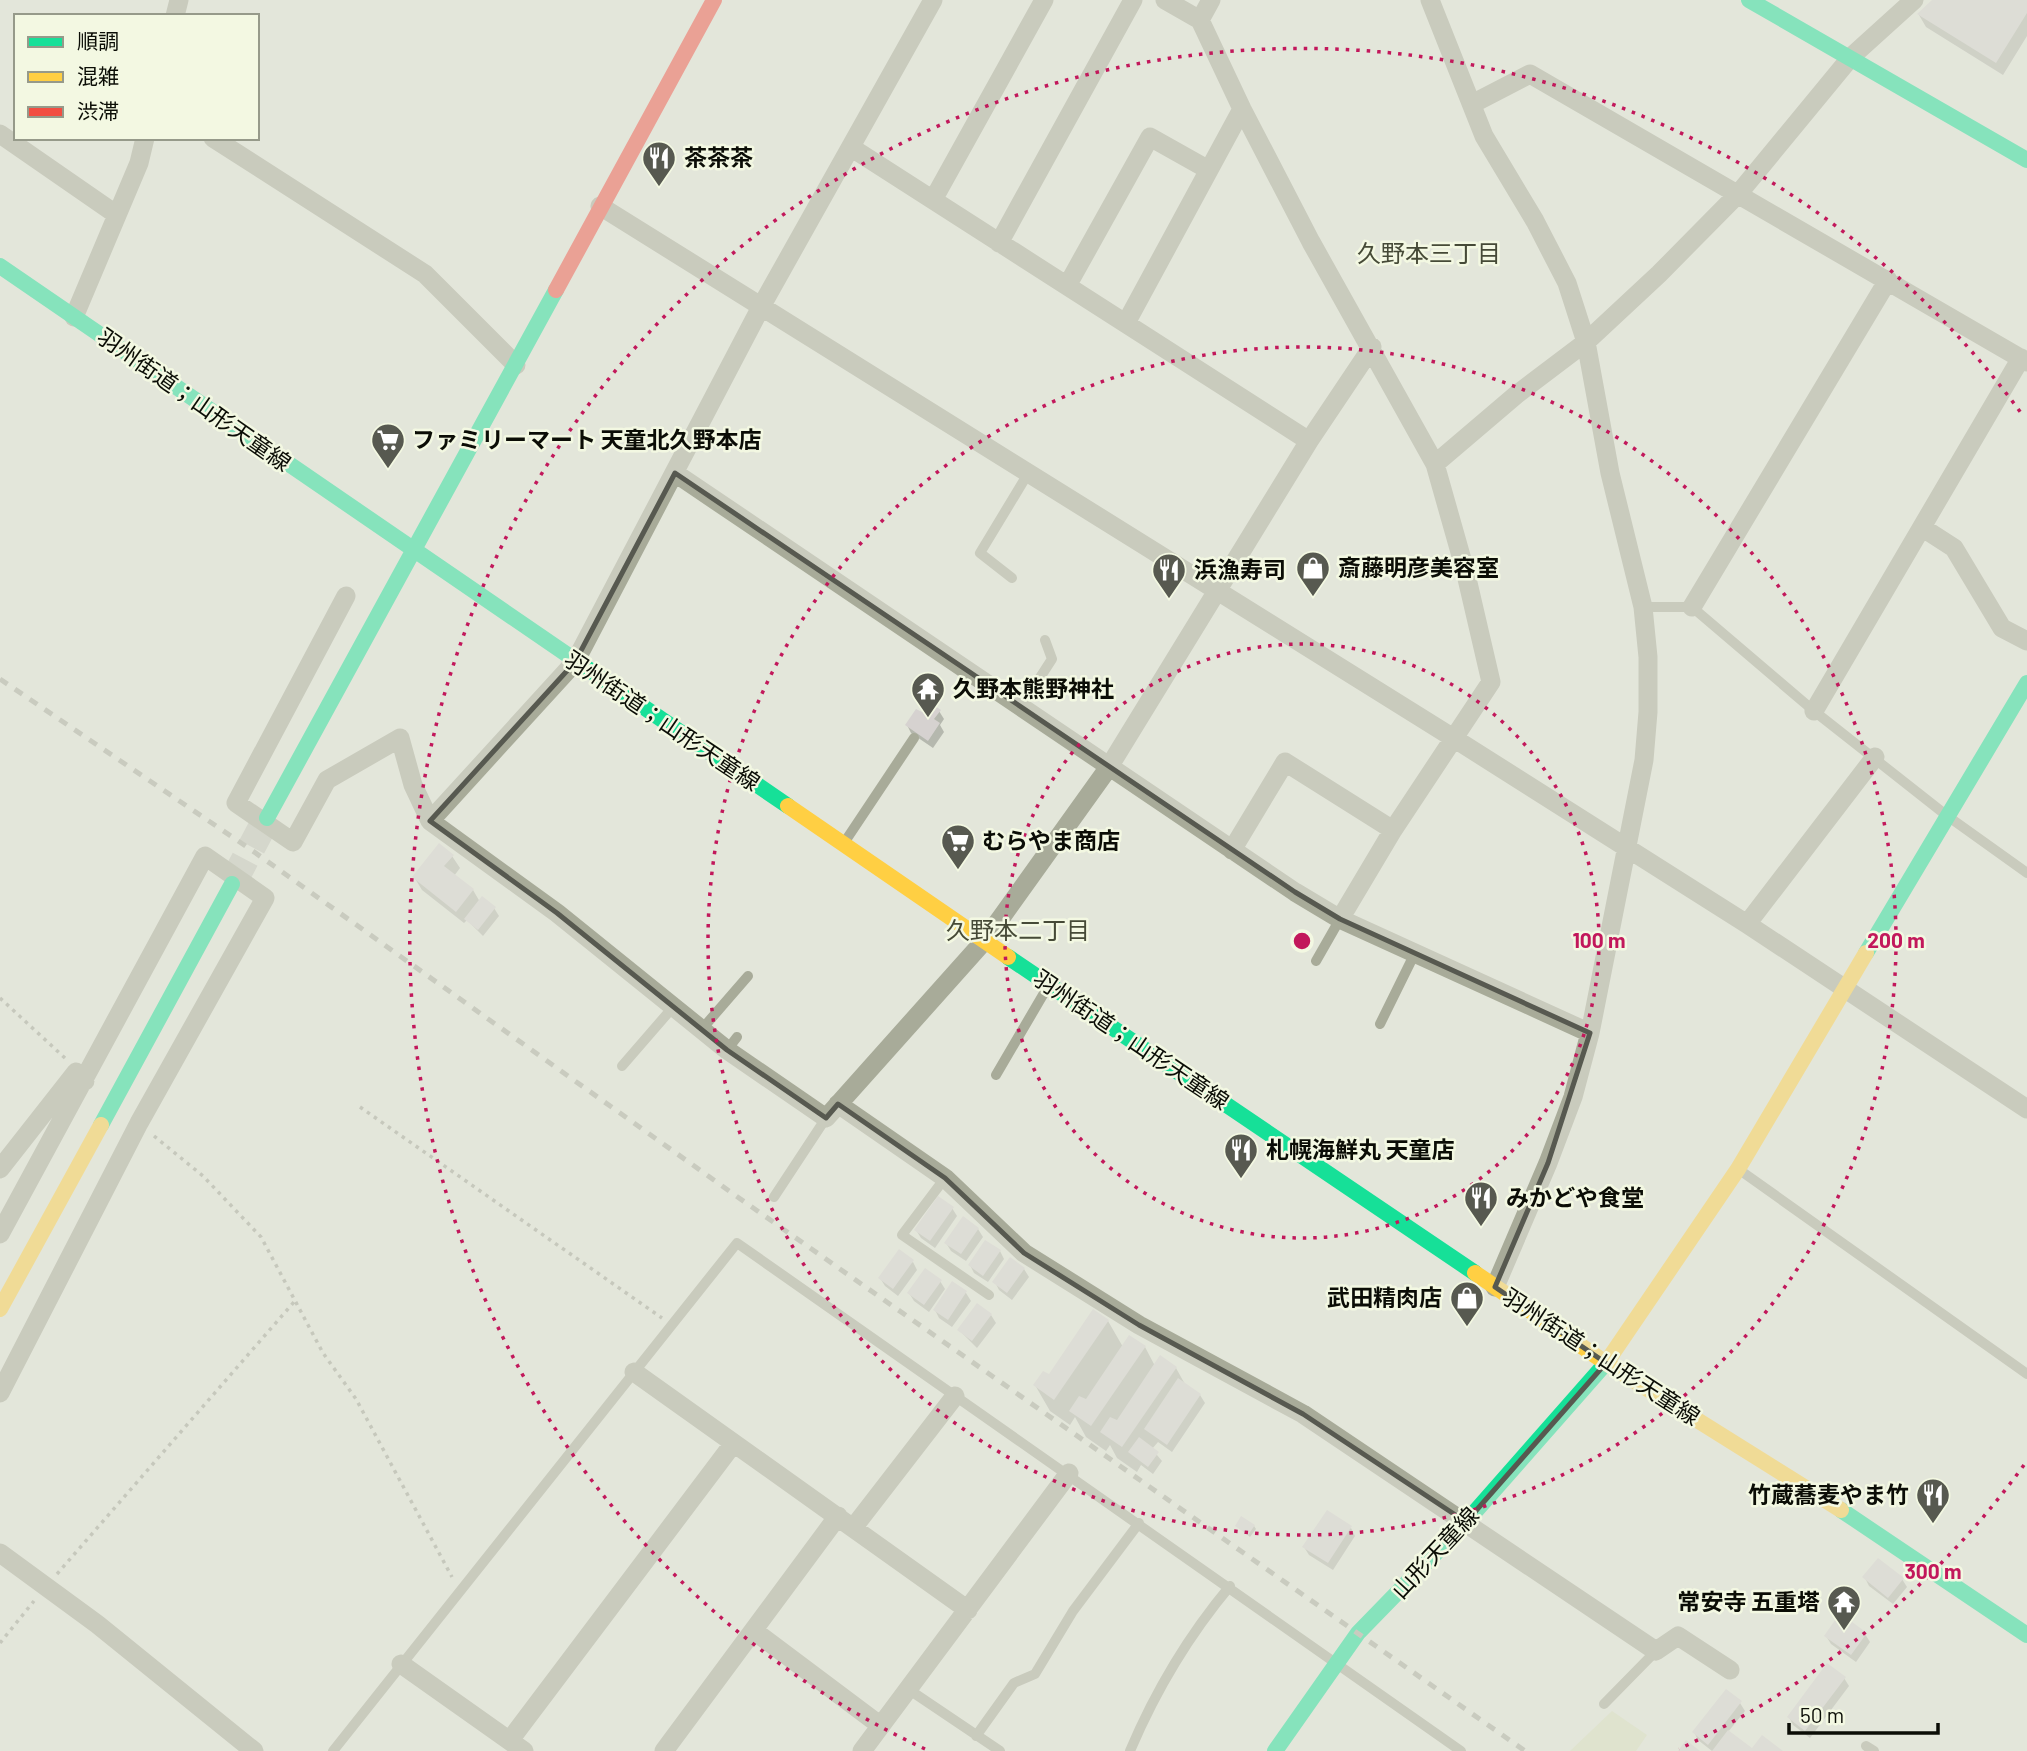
<svg xmlns="http://www.w3.org/2000/svg" width="2027" height="1751" font-family="Barlow,'Noto Sans JP',sans-serif">
<rect width="100%" height="100%" fill="#e3e6da"/>
<path fill="#d9e1be" d="M1612 1711 1647 1735 1636 1751H1570Z"/>
<path fill="#0003" d="M1934 0H2027V36L2003 75 1926 27 1919 15Z
M939 711 944 719 940 725 944 732 933 748 911 733 907 725 922 715Z
M452 856 460 868 454 876 473 890 480 902 494 908 499 916 483 936 467 920 464 923 422 890 414 877Z
M952 1208 957 1216 935 1248 921 1238 916 1230Z
M963 1219 978 1229 983 1237 966 1261 951 1251 946 1243Z
M1000 1251 1004 1259 988 1282 974 1273 970 1265Z
M913 1262 917 1270 898 1296 885 1286 880 1278Z
M1024 1269 1029 1277 1012 1300 999 1290 995 1282Z
M940 1281 945 1289 929 1312 914 1301 909 1293Z
M953 1284 966 1293 971 1301 952 1327 939 1318 935 1310Z
M991 1315 996 1323 977 1348 959 1330Z
M1108 1321 1123 1347H1145L1155 1366 1176 1368 1186 1386 1200 1395 1205 1403 1172 1452 1158 1442 1152 1449 1162 1461 1153 1474 1141 1465 1137 1472 1117 1458 1110 1445 1106 1451 1086 1437 1075 1417 1070 1425 1050 1411 1035 1385 1050 1376Z
M1237 1526H1254L1256 1529 1250 1537Z
M1351 1528 1355 1536 1333 1570 1309 1555 1304 1547Z
M1865 1578 1902 1579 1907 1587 1893 1604 1869 1586Z
M1865 1634 1870 1642 1856 1662 1831 1644 1826 1636Z
M1844 1678 1849 1686 1810 1738 1793 1725 1789 1717Z
M1740 1703 1745 1711 1728 1732 1752 1750 1781 1751H1712L1698 1740 1694 1732Z"/>
<path fill="#d6d2d0" d="M1932 0H2027V13L1996 63 1917 14Z
M929 702 941 710 934 719 940 723 928 741 905 725 916 709 922 712Z
M439 843 454 855 444 866 474 889 456 912 412 877Z
M482 896 496 907 478 930 464 919Z
M938 1196 954 1207 930 1241 914 1230Z
M963 1216 979 1228 961 1254 944 1243Z
M985 1240 1001 1250 983 1276 968 1265Z
M899 1249 914 1260 893 1289 878 1278Z
M1010 1257 1025 1268 1007 1293 992 1282Z
M925 1268 942 1280 924 1305 907 1293Z
M952 1281 967 1291 948 1320 933 1310Z
M977 1303 992 1314 972 1341 957 1330Z
M1093 1309 1109 1320 1054 1400 1033 1385 1043 1371 1049 1374Z
M1129 1335 1146 1346 1091 1426 1069 1411 1079 1396 1086 1399Z
M1160 1355 1177 1367 1122 1447 1100 1432 1110 1417 1117 1420Z
M1178 1378 1201 1394 1167 1445 1144 1429Z
M1139 1437 1159 1452 1148 1467 1128 1452Z
M1327 1510 1352 1526 1328 1563 1302 1547Z
M1241 1516 1255 1525 1248 1535 1235 1526Z
M1878 1558 1904 1578 1888 1598 1862 1577Z
M1840 1613 1867 1633 1851 1655 1824 1636Z
M1827 1663 1846 1677 1805 1731 1787 1717Z
M1726 1689 1742 1701 1708 1745 1692 1732Z
M1728 1730 1752 1748 1762 1735 1783 1751H1712Z
M1686 1740 1700 1751H1678Z"/>
<g fill="none" stroke-linecap="round" stroke-linejoin="round">
<path stroke="#c3c5ba" stroke-width="28" stroke-dasharray="28 14" stroke-linecap="butt" d="M232 884 267 818"/>
<path stroke="#a2a598" stroke-width="3.5" stroke-dasharray="3.5 5" stroke-linecap="butt" d="M0 998 66 1059
M360 1107 662 1318
M154 1136 203 1176 261 1237 323 1353 356 1399 452 1577
M57 1574 294 1302
M0 1643 34 1601"/>
<path stroke="#a8ab99" stroke-width="10" d="M1012 578 980 553 1029 472
M1643 607H1692L1814 711 1946 815 2027 873
M1021 707 1052 659 1045 640
M846 840 914 738
M1316 961 1340 919
M1380 1024 1415 953
M702 1029 748 976
M727 1050 737 1037
M622 1066 674 1006
M996 1075 1047 988
M1741 1171 2027 1374
M945 1178 902 1235 989 1295
M774 1197 826 1118
M908 1689 1000 1751
M1604 1704 1656 1651
M976 1736 1014 1683 1035 1674 1073 1611 1139 1523
M1866 1746 1874 1751
M333 1751 737 1243 1461 1751
M1130 1751C1155 1692 1189 1635 1230 1586"/>
<path stroke="#a8ab99" stroke-width="19" d="M933 0 762 305 575 662 430 821 557 913 727 1050 826 1118 985 940 1109 767 1309 441 1372 347
M1165 0 1200 20 1242 109 1311 242 1435 464 1465 570 1491 682 1393 830 1340 919
M1430 0 1484 136 1535 221 1567 283 1586 342 1610 473 1643 607 1648 657V712L1644 760 1590 1033 1573 1097 1548 1163 1495 1287
M175 16 179 0
M1200 20 1211 0
M1472 104 1530 74 2027 362
M0 134 117 215
M213 138 425 274 516 365
M852 148 1309 441
M933 200 1044 0
M600 206 1455 739 1747 924 2027 1109
M999 243 1133 0
M1067 286 1150 137 1207 169
M74 317 139 163 145 138
M1126 323 1242 109
M1435 464 1516 395 1586 342 1659 274 1739 193 1851 57 1914 0
M675 473 1295 892 1340 919 1590 1033
M1923 528 1954 548 2002 628 2027 641
M346 596 236 803 293 842 327 780 400 738 413 785 430 821
M1692 607 1888 280
M1814 711 2021 358
M1232 850 1285 762 1393 830
M1747 924 1875 757
M838 1104 945 1178 1024 1253 1139 1325 1303 1414 1656 1651 1678 1636 1730 1670
M0 1169 76 1072 85 1081
M0 1234 205 856 265 898 139 1123 0 1393
M634 1372 968 1610
M853 1528 955 1396
M0 1553 97 1624 254 1751
M754 1631 881 1726
M401 1664 524 1751
M510 1740 733 1444
M664 1751 838 1516
M862 1751 1069 1473"/>
<path stroke="#16e098" stroke-width="16" d="M1749 0 2027 160
M0 266 788 806
M267 818 556 290
M1866 953 2027 683
M1008 957 1475 1273
M101 1125 232 884
M1841 1510 2027 1635
M1275 1751 1358 1633 1466 1522 1606 1363"/>
<path stroke="#ffcf43" stroke-width="16" d="M788 806 1008 957
M1475 1273 1606 1363 1841 1510
M0 1309 101 1125
M1606 1363 1738 1169 1866 953"/>
<path stroke="#f24e42" stroke-width="16" d="M556 290 714 0"/>
<path stroke="#a9ac9e" stroke-width="5" stroke-dasharray="9 9" stroke-linecap="butt" d="M0 679 250 849 732 1193 1525 1751"/>
</g>
<path d="M0 0H2027V1751H0ZM675 473 1295 892 1340 919 1590 1033 1548 1163 1495 1287 1606 1363 1466 1522 1303 1414 1139 1325 1024 1253 945 1178 838 1104 826 1118 727 1050 557 913 430 821 575 662Z" fill="#e3e6da" fill-opacity=".55" fill-rule="evenodd"/>
<path fill="none" stroke="#575950" stroke-width="5" stroke-linejoin="round" d="M675 473 1295 892 1340 919 1590 1033 1548 1163 1495 1287 1606 1363 1466 1522 1303 1414 1139 1325 1024 1253 945 1178 838 1104 826 1118 727 1050 557 913 430 821 575 662Z"/>
<g fill="none" stroke="#c2185b" stroke-width="3.5" stroke-dasharray="3.5 7">
<circle cx="1302" cy="941" r="297"/>
<circle cx="1302" cy="941" r="594"/>
<path d="M2024 1465A892 892 0 0 1 1679 1749M925 1749A892 892 0 1 1 2024 417"/>
</g>
<defs>
<g id="restaurant-pin" transform="scale(1.75)"><path d="M0 17L-7.5 6A9.5 9.5 0 1 1 7.5 6Z" fill="#575950" stroke="#f3f8e2"/><path d="M-5-6h1v4h1v-4h1v4h1v-4h1v5L-1.5 .5V6h-2V.5L-5-1ZM5-6V6H3V1.5H1.5Q1.5-4 5-6Z" fill="#fff"/></g>
<g id="supermarket-pin" transform="scale(1.75)"><path d="M0 17L-7.5 6A9.5 9.5 0 1 1 7.5 6Z" fill="#575950" stroke="#f3f8e2"/><path d="M-6-5.5h2.5l.6 2H6L4.5 2H-2.5L-4.4-4H-6ZM-1.5 3.2a1.3 1.3 0 1 0 .1 0ZM3 3.2a1.3 1.3 0 1 0 .1 0Z" fill="#fff"/></g>
<g id="shop-pin" transform="scale(1.75)"><path d="M0 17L-7.5 6A9.5 9.5 0 1 1 7.5 6Z" fill="#575950" stroke="#f3f8e2"/><path d="M-5-2.5h2.3a2.7 3.5 0 0 1 5.4 0H5L5.5 6h-11ZM-1.5-2.5h3a1.5 2.3 0 0 0-3 0Z" fill="#fff"/></g>
<g id="temple-pin" transform="scale(1.75)"><path d="M0 17L-7.5 6A9.5 9.5 0 1 1 7.5 6Z" fill="#575950" stroke="#f3f8e2"/><path d="M0-6L5-2H3V0L6.5 2.5H4V6H1.5V3h-3V6H-4V2.5H-6.5L-3 0V-2H-5Z" fill="#fff"/></g>
</defs>
<g fill-rule="evenodd">
<use href="#restaurant-pin" x="659" y="158"/>
<use href="#supermarket-pin" x="388" y="440"/>
<use href="#shop-pin" x="1313" y="568"/>
<use href="#restaurant-pin" x="1169" y="570"/>
<use href="#temple-pin" x="928" y="689"/>
<use href="#supermarket-pin" x="958" y="841"/>
<use href="#restaurant-pin" x="1241" y="1150"/>
<use href="#restaurant-pin" x="1481" y="1198"/>
<use href="#shop-pin" x="1467" y="1298"/>
<use href="#restaurant-pin" x="1933" y="1495"/>
<use href="#temple-pin" x="1844" y="1602"/>
</g>
<g text-anchor="middle" stroke-width="5" stroke-linejoin="round" paint-order="stroke">
<g font-size="23" font-weight="bold" fill="#0b0d06" stroke="#f3f8e2" text-anchor="start">
<text x="684" y="166">茶茶茶</text>
<text x="412" y="448">ファミリーマート 天童北久野本店</text>
<text x="1338" y="576">斎藤明彦美容室</text>
<text x="1194" y="578">浜漁寿司</text>
<text x="953" y="697">久野本熊野神社</text>
<text x="982" y="849">むらやま商店</text>
<text x="1266" y="1158">札幌海鮮丸 天童店</text>
<text x="1506" y="1206">みかどや食堂</text>
<text x="1442" y="1306" text-anchor="end">武田精肉店</text>
<text x="1909" y="1503" text-anchor="end">竹蔵蕎麦やま竹</text>
<text x="1820" y="1610" text-anchor="end">常安寺 五重塔</text>
</g>
<g font-size="23" fill="#0b0d06" stroke="#f3f8e2">
<text transform="translate(194 400) rotate(35)" y="8">羽州街道；山形天童線</text>
<text transform="translate(662 721) rotate(34)" y="8">羽州街道；山形天童線</text>
<text transform="translate(1131 1040) rotate(34)" y="8">羽州街道；山形天童線</text>
<text transform="translate(1601 1357) rotate(33)" y="8">羽州街道；山形天童線</text>
<text transform="translate(1435 1553) rotate(-47)" y="8">山形天童線</text>
</g>
<g font-size="24" fill="#464a37" stroke="#f3f8e2">
<text x="1429" y="262">久野本三丁目</text>
<text x="1018" y="939">久野本二丁目</text>
</g>
</g>
<circle cx="1302" cy="941" r="10" fill="#c2185b" stroke="#f3f8e2" stroke-width="3.5"/>
<g font-size="21" text-anchor="middle" font-weight="bold" fill="#c2185b" stroke="#f3f8e2" stroke-width="5" stroke-linejoin="round" paint-order="stroke">
<text x="1599" y="948">100 m</text>
<text x="1896" y="948">200 m</text>
<text x="1933" y="1579">300 m</text>
</g>
<rect x="14" y="14" width="245" height="126" fill="#f3f8e2" stroke="#969a8a" stroke-width="2"/>
<rect x="28" y="37" width="35" height="10" fill="#16e098" stroke="#969a8a" stroke-width="2"/>
<text x="77" y="49" font-size="21" fill="#0b0d06">順調</text>
<rect x="28" y="72" width="35" height="10" fill="#ffcf43" stroke="#969a8a" stroke-width="2"/>
<text x="77" y="84" font-size="21" fill="#0b0d06">混雑</text>
<rect x="28" y="107" width="35" height="10" fill="#f24e42" stroke="#969a8a" stroke-width="2"/>
<text x="77" y="119" font-size="21" fill="#0b0d06">渋滞</text>
<path d="M1789 1723v10h149v-10" fill="none" stroke="#0b0d06" stroke-width="3.5"/>
<text x="1800" y="1723" font-size="21" fill="#0b0d06" stroke="#f3f8e2" stroke-width="5" paint-order="stroke">50 m</text>
</svg>
